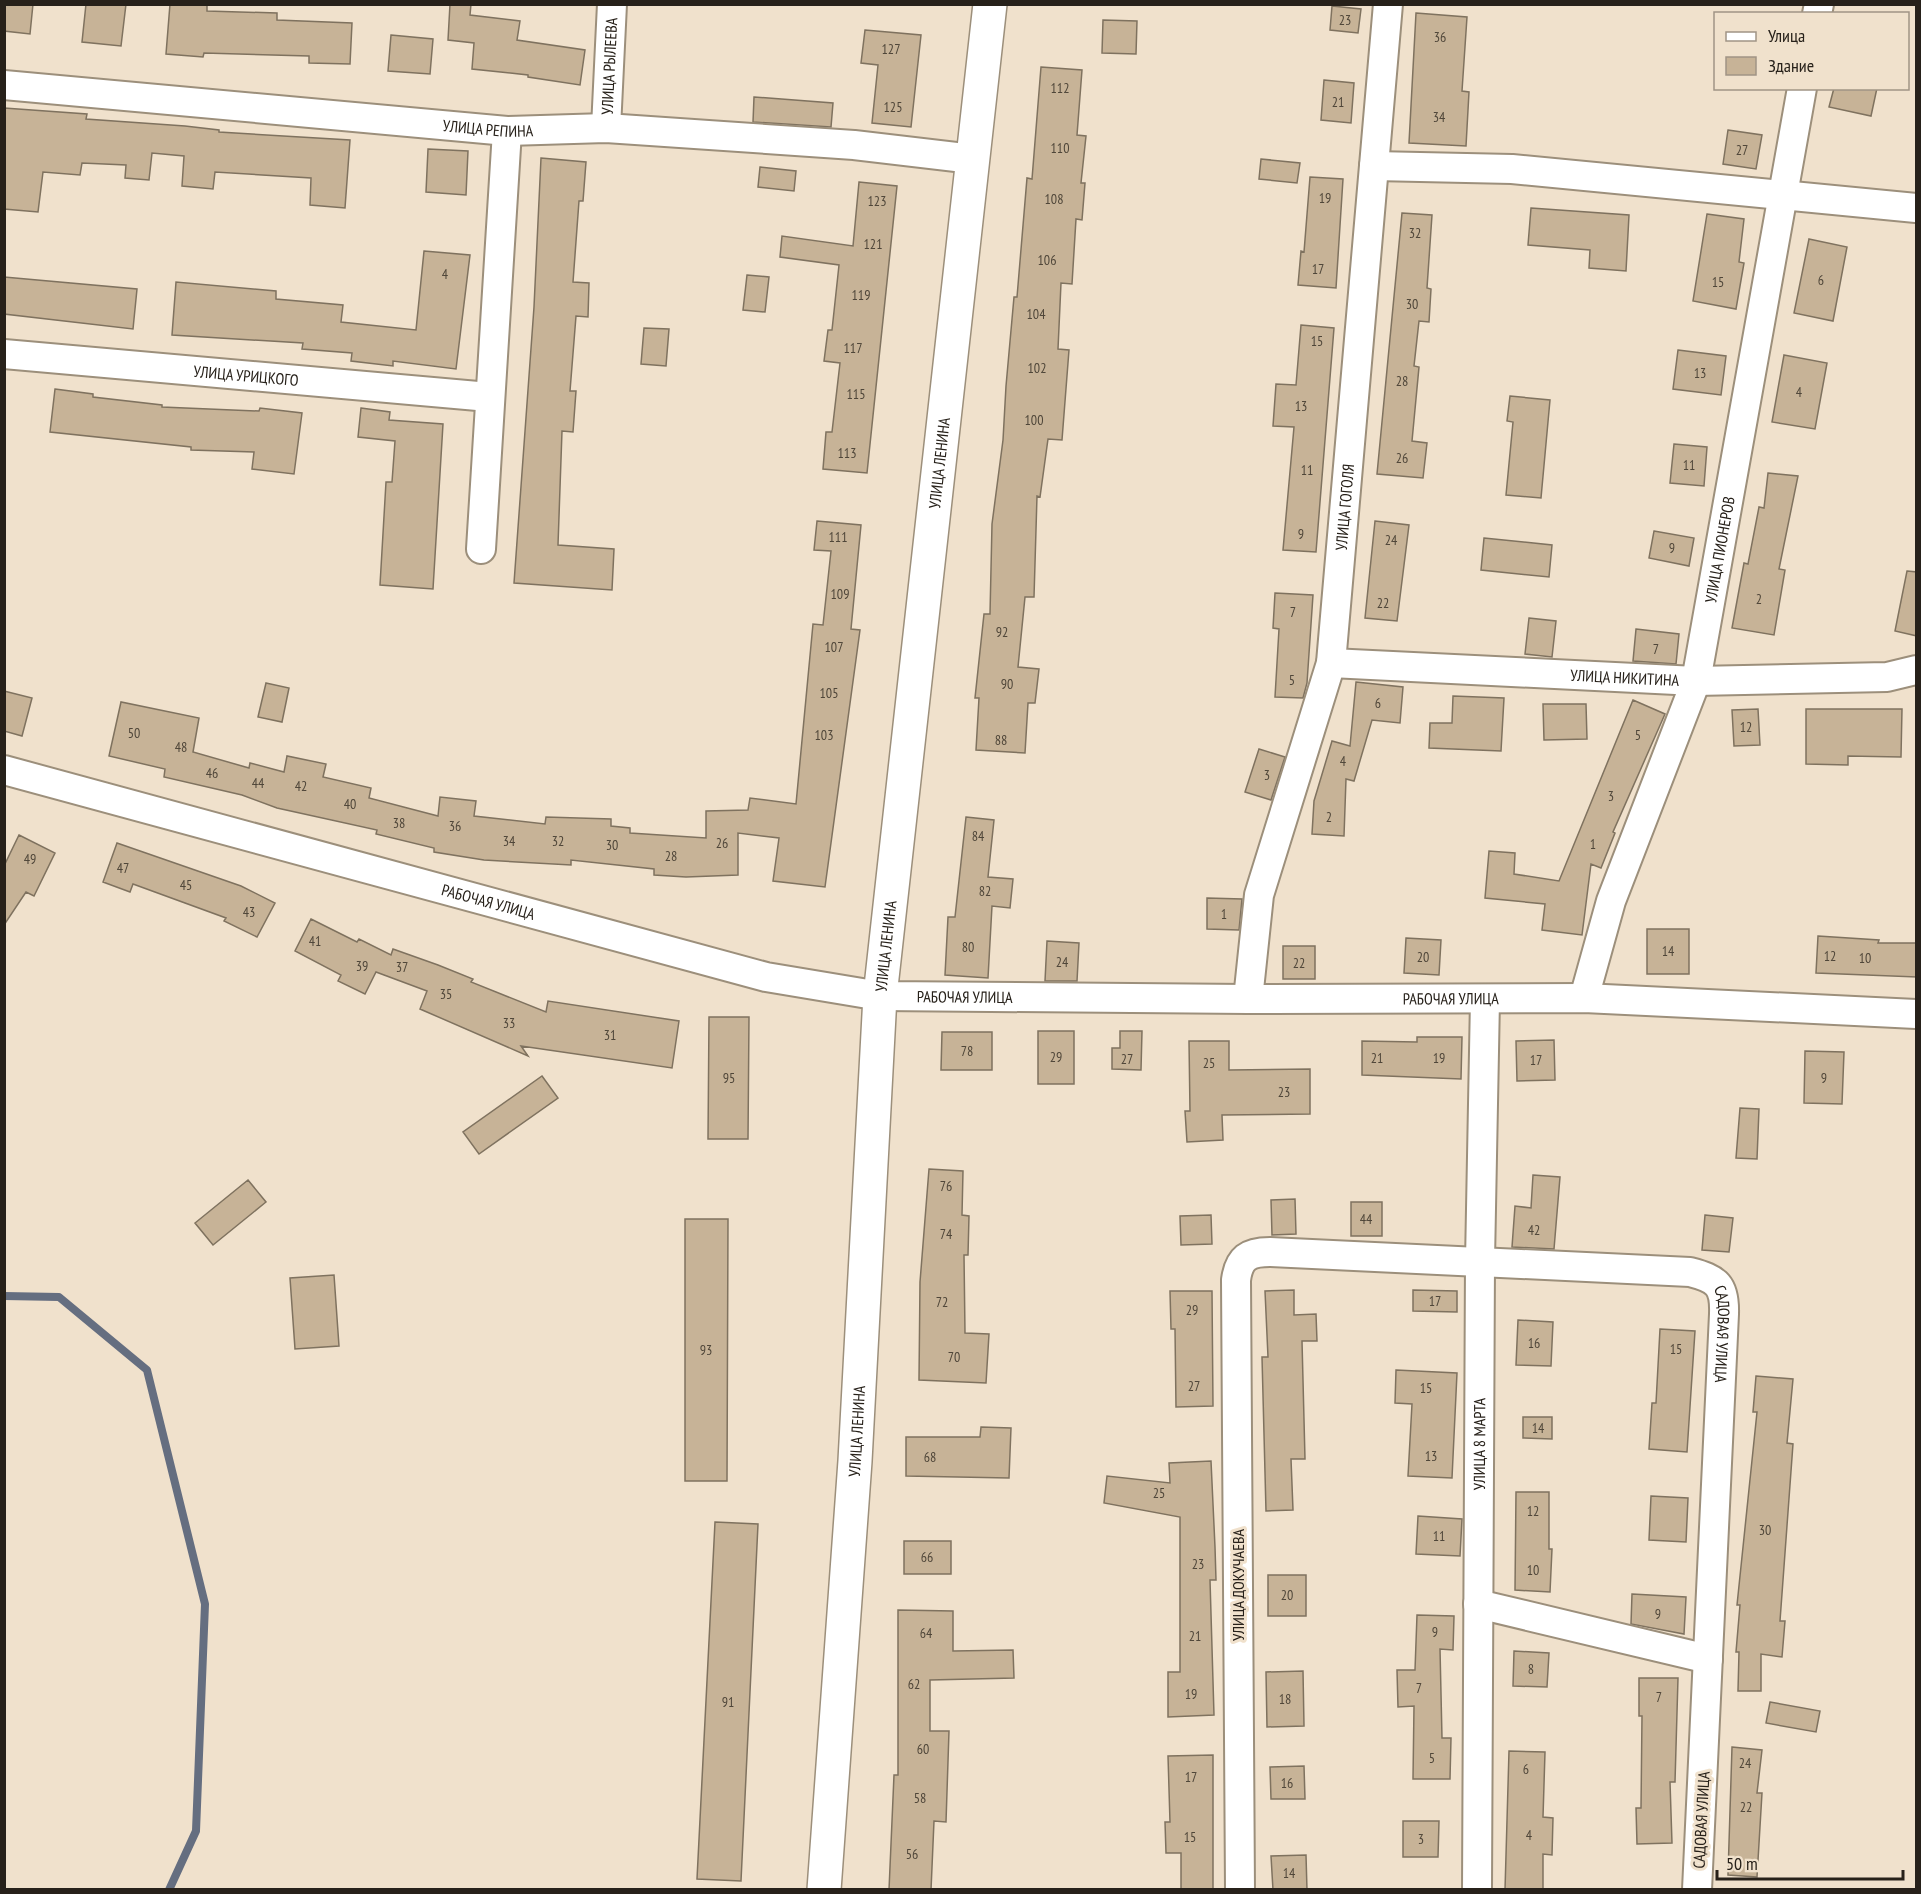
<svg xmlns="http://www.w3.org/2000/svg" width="1921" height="1894" font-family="'PT Sans Narrow',sans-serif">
<rect width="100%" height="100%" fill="#f0e1cc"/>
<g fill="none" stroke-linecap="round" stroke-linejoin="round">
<path stroke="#656e80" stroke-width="8" d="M4 1296 59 1297 147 1370 205 1604 196 1831 169 1890"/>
</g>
<path fill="#c7b397" stroke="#7f725f" stroke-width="1.5" d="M4 4H33L30 34 4 31Z
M86 4H126L121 46 82 42Z
M170 4H207V11L277 13V20L352 23 350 64 309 63V56L204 53 203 57 166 54Z
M450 4H471L470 15 520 21 517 40 585 50 580 85 528 77V75L472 69 474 43 448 40Z
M1332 6 1361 9 1358 33 1330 30Z
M1416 13 1467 17 1462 91 1469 92 1466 146 1409 143Z
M1103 20 1137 21 1136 54 1102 53Z
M865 30 921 35 911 127 872 123 878 65 861 63Z
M391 35 433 39 430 74 388 71Z
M1041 67 1082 70 1077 135 1086 136 1081 183H1085L1082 220 1076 219 1072 284 1061 283 1058 349 1069 350 1062 440 1048 439 1040 497 1037 496 1034 597H1025L1018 667 1039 669 1035 703H1028L1025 753 976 750 979 698H975L984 614H990L992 524 1003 440 1006 386 1014 297H1017L1027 178 1032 179Z
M1324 80 1354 83 1351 123 1321 120Z
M1834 88H1877L1871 116 1829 107Z
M754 97 833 103 831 127 753 122Z
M4 108 87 114 86 119 185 126 219 130V132L350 140 345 208 310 205 311 178 215 172 213 189 182 186 184 156 152 153 149 180 125 178 126 165 82 163 80 175 43 172 38 212 4 209Z
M1728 130 1762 135 1756 169 1723 164Z
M428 149 468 151 466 195 426 192Z
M541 158 586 162 583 201H579L573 282 589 283 588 317 576 316 570 391H576L573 432 562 431 558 545 614 549 612 590 514 583 534 307Z
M1261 159 1300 163 1297 183 1259 179Z
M760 167 796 171 794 191 758 187Z
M1310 177 1343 179 1336 288 1298 285 1301 251 1304 252Z
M859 182 897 186 867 473 823 469 826 432H832L840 363 824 361 828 330H832L839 265 780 257 782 236 853 246Z
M1531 208 1629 215 1626 271 1589 268 1590 250 1528 245Z
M1402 213 1432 215 1427 288 1431 289 1429 322 1419 321 1414 366 1419 367 1412 441 1427 443 1423 478 1377 474Z
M1707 214 1744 219 1739 262 1744 263 1736 309 1693 301Z
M1809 239 1847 247 1833 321 1794 313Z
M424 251 470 255 456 369 393 361V366L351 361 352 353 302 349 303 343 172 335 176 282 276 291V299L343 305 341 322 416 330Z
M747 275 769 277 765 312 743 310Z
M4 277 137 289 133 329 4 314Z
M1301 325 1334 328 1316 552 1283 550 1294 427 1273 426 1276 384 1296 385Z
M644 328 669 329 666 366 641 364Z
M1678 350 1726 356 1721 395 1673 389Z
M1784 355 1827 363 1815 429 1772 422Z
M55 389 93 394V397L162 405V407L259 411 260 408 302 413 294 474 252 469 254 452 191 450V447L50 432Z
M1510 396 1550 400 1541 498 1506 495 1513 422 1507 421Z
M361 408 390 412 389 420 443 424 433 589 380 585 386 482H392L395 441 358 437Z
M1674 444 1707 447 1704 486 1670 483Z
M1768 473 1798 476 1779 569 1785 570 1774 635 1732 628 1744 563 1748 564 1759 507 1764 508Z
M817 521 861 525 851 629 860 630 825 887 773 881 779 838 738 833V875L686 877 654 875V869L571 860V865L484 860 434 852V848L376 834 377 830 277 808 242 795 164 777 165 769 109 756 121 702 199 718 193 752 249 768 250 763 284 772 287 756 326 764 323 777 371 788 369 798 438 816 440 797 476 801 474 816 545 824 546 817 611 819V826L630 828V833L706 838V811L748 810 750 798 796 804 813 624 823 625 831 551 814 550Z
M1375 521 1409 525 1397 621 1365 618Z
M1654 531 1694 538 1689 566 1649 558Z
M1484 538 1552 545 1549 577 1481 570Z
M1907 571 1917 572V636L1895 631Z
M1275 593 1313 595 1307 683 1303 698 1275 697 1279 629 1273 628Z
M1529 618 1556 621 1552 657 1525 654Z
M1636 629 1679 634 1676 664 1633 661Z
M1356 682 1403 687 1400 723 1372 720 1354 781 1346 779 1344 836 1312 834 1314 801 1332 741 1350 746Z
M266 683 289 688 282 722 258 717Z
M4 691 32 698 22 736 4 731Z
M1453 696 1504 698 1501 751 1429 748 1430 723H1452Z
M1633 700 1665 714 1613 832 1615 833 1601 868 1591 864 1582 935 1542 930 1545 904 1485 898 1489 851 1515 853 1514 874 1559 881Z
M1543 704H1586L1587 739 1544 740Z
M1758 709 1760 745 1734 746 1732 710Z
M1806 709H1902L1901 757 1848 756V765L1806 764Z
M1259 749 1285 757 1271 800 1245 792Z
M966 817 994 820 988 877 1013 879 1010 908 992 906 988 978 945 975 948 917H955Z
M19 835 55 853 34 896 26 892 4 925V866Z
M117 843 241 886 275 903 257 937 224 921 226 918 133 884 130 892 103 882Z
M1207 898 1242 899 1239 930 1207 929Z
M311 919 357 942 359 939 391 955 393 949 438 965 473 979 471 982 546 1012 548 1001 679 1021 672 1068 521 1046 528 1056 420 1009 427 991 376 972 365 994 338 981 341 975 295 951Z
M1647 929H1689V974H1647Z
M1818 936 1879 940 1878 943H1917V977L1816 973Z
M1406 938 1441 940 1439 975 1404 973Z
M1047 941 1079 943 1077 981H1045Z
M1283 946H1315V979H1283Z
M709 1017H749L748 1139H708Z
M1038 1031H1074V1084H1038Z
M1120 1031H1142L1141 1070 1112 1069V1048H1120Z
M942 1032H992V1070H941Z
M1417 1037H1462L1461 1079 1362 1075V1041L1417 1042Z
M1554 1040 1555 1080 1517 1081 1516 1041Z
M1189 1041H1229V1070L1310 1069V1114L1222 1115 1223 1140 1187 1142 1185 1111H1190Z
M1805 1051 1844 1052 1842 1104 1804 1103Z
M542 1076 558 1098 479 1154 463 1132Z
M1740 1108 1759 1109 1757 1159 1736 1158Z
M929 1169 963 1171 962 1215 969 1216 968 1255H964L965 1333 989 1334 986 1383 919 1380 920 1282Z
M1533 1175 1560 1177 1554 1249 1512 1247 1515 1206 1531 1208Z
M248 1180 266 1202 213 1245 195 1223Z
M1295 1199 1296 1234 1272 1235 1271 1200Z
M1351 1202H1382V1236H1351Z
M1211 1215 1212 1244 1181 1245 1180 1216Z
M1705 1215 1733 1218 1729 1252 1702 1250Z
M685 1219H728L727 1481H685Z
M334 1275 339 1346 295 1349 290 1278Z
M1294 1290V1315L1316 1314 1317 1341H1302L1305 1459H1291L1293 1510 1266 1511 1262 1357H1268L1265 1291Z
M1413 1290 1457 1291V1312L1413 1311Z
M1170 1291H1212L1213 1406 1176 1407 1175 1329H1171Z
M1518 1320 1553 1322 1551 1366 1516 1365Z
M1660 1329 1695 1331 1687 1452 1649 1449 1652 1403H1656Z
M1396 1370 1457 1373 1452 1478 1408 1476 1412 1404 1395 1403Z
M1756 1376 1793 1379 1787 1443 1793 1444 1780 1621H1785L1782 1657 1761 1654V1691H1738L1739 1652H1736L1740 1605H1737L1757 1412H1753Z
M1523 1417H1552V1439L1523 1438Z
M981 1427 1011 1428 1009 1478 906 1476V1437H980Z
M1211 1461 1215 1547 1216 1580H1210L1214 1715 1168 1717V1672H1180V1517L1104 1503 1107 1476 1170 1483 1169 1463Z
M1516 1492H1549V1549H1552L1550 1592 1515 1590Z
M1651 1496 1688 1498 1686 1542 1649 1540Z
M1418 1516 1462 1519 1460 1556 1416 1554Z
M715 1522 758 1524 741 1881 697 1879Z
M904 1541H951V1574H904Z
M1268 1575H1306V1616H1268Z
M1632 1594 1686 1597 1684 1634 1631 1624Z
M898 1610 953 1611V1651L1013 1650 1014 1678 930 1680V1731H949L946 1822 934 1821 931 1890H889L894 1775H898Z
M1417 1615 1454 1616 1453 1650 1440 1649 1442 1738H1451L1450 1779H1413L1414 1706 1398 1707 1397 1670H1415Z
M1514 1651 1549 1653 1547 1687 1513 1686Z
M1303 1671 1304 1726 1267 1727 1266 1672Z
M1639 1678H1678L1675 1782H1670L1672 1843 1637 1844 1636 1808H1641L1642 1716H1639Z
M1770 1702 1820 1711 1816 1732 1766 1723Z
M1732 1747 1762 1750 1757 1793H1762L1757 1877 1728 1875Z
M1509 1751 1545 1752 1543 1817 1553 1818 1552 1855 1543 1854V1890H1505Z
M1213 1755V1890H1181V1853H1166L1165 1822H1170L1168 1756Z
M1304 1766 1305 1799H1271L1270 1767Z
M1403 1821H1439L1438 1857H1403Z
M1306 1855 1307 1890H1273L1271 1856Z"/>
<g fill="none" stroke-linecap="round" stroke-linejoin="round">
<g stroke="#9c8f7b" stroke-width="32">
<g id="minor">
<path d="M1817 14 1819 4"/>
<path id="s1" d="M4 85 507 131 606 128 854 145 973 159"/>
<path id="s2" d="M606 128 612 4"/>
<path d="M1374 166 1512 169 1916 208"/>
<path id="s3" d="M4 354 489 397"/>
<path d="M481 549 507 131"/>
<path id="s4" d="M1331 663 1696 681 1887 677 1916 670"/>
<path id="s5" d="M4 770 766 977 880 996 1248 999 1584 998 1916 1014"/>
<path id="s6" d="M1584 998 1611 901 1696 681 1802 88"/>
<path id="s7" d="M1248 999 1259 895 1331 663 1388 4"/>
<path d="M1478 1604 1708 1659"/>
<path id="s8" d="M1240 1890 1236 1280C1239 1258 1248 1252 1270 1252L1690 1272C1717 1279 1725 1285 1724 1314L1697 1890"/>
<path id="s9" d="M1477 1890 1480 1261 1485 999"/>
</g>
</g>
<g stroke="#9c8f7b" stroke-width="36">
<g id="tertiary">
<path id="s10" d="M824 1890 855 1461 880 996 990 4"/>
</g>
</g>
<use href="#minor" stroke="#fff" stroke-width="28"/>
<use href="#tertiary" stroke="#fff" stroke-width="33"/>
</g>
<g text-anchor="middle" stroke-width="6" stroke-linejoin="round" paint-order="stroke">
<g font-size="14" fill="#4f4639">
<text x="1345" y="25">23</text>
<text x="1440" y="42">36</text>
<text x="891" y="54">127</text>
<text x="1060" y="93">112</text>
<text x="1338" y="107">21</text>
<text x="893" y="112">125</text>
<text x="1439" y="122">34</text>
<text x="1060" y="153">110</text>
<text x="1742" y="155">27</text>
<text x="1325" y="203">19</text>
<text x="1054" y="204">108</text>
<text x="877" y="206">123</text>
<text x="1415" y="238">32</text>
<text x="873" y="249">121</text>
<text x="1047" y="265">106</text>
<text x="1318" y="274">17</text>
<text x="445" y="279">4</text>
<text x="1821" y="285">6</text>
<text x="1718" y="287">15</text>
<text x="861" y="300">119</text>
<text x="1412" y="309">30</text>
<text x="1036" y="319">104</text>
<text x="1317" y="346">15</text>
<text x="853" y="353">117</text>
<text x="1037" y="373">102</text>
<text x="1700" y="378">13</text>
<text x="1402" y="386">28</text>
<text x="1799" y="397">4</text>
<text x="856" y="399">115</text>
<text x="1301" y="411">13</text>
<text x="1034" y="425">100</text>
<text x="847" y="458">113</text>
<text x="1402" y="463">26</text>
<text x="1689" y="470">11</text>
<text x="1307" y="475">11</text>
<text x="1301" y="539">9</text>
<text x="838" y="542">111</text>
<text x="1391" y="545">24</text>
<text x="1672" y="553">9</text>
<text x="840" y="599">109</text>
<text x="1759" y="604">2</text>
<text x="1383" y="608">22</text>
<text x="1293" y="617">7</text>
<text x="1002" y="637">92</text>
<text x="834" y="652">107</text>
<text x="1656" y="654">7</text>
<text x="1292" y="685">5</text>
<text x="1007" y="689">90</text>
<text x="829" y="698">105</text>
<text x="1378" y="708">6</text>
<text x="1746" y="732">12</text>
<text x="134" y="738">50</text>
<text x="824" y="740">103</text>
<text x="1638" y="740">5</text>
<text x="1001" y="745">88</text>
<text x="181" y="752">48</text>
<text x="1343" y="766">4</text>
<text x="212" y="778">46</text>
<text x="1267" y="780">3</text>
<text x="258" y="788">44</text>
<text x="301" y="791">42</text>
<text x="1611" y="801">3</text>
<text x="350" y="809">40</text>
<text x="1329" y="822">2</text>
<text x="399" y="828">38</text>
<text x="455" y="831">36</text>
<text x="978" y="841">84</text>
<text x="509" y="846">34</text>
<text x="558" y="846">32</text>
<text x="722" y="848">26</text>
<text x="1593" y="849">1</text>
<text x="612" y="850">30</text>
<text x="671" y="861">28</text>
<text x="30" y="864">49</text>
<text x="123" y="873">47</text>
<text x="186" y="890">45</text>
<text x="985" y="896">82</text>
<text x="249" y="917">43</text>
<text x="1224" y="919">1</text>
<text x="315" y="946">41</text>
<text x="968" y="952">80</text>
<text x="1668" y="956">14</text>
<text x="1830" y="961">12</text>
<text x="1423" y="962">20</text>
<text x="1865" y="963">10</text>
<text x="1062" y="967">24</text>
<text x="1299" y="968">22</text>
<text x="362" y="971">39</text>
<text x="402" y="972">37</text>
<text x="446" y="999">35</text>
<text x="509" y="1028">33</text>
<text x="610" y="1040">31</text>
<text x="967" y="1056">78</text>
<text x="1056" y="1062">29</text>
<text x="1377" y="1063">21</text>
<text x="1439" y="1063">19</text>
<text x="1127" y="1064">27</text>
<text x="1536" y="1065">17</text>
<text x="1209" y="1068">25</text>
<text x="729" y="1083">95</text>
<text x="1824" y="1083">9</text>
<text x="1284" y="1097">23</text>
<text x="946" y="1191">76</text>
<text x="1366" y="1224">44</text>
<text x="1534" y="1235">42</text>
<text x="946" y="1239">74</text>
<text x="1435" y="1306">17</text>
<text x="942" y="1307">72</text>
<text x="1192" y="1315">29</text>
<text x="1534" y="1348">16</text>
<text x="1676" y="1354">15</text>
<text x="706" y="1355">93</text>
<text x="954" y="1362">70</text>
<text x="1194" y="1391">27</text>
<text x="1426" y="1393">15</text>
<text x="1538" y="1433">14</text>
<text x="1431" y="1461">13</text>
<text x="930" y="1462">68</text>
<text x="1159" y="1498">25</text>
<text x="1533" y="1516">12</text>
<text x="1765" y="1535">30</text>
<text x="1439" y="1541">11</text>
<text x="927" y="1562">66</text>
<text x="1198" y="1569">23</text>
<text x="1533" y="1575">10</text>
<text x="1287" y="1600">20</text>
<text x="1658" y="1619">9</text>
<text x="1435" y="1637">9</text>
<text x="926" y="1638">64</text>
<text x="1195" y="1641">21</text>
<text x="1531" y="1674">8</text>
<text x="914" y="1689">62</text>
<text x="1419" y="1693">7</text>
<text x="1191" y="1699">19</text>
<text x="1659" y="1702">7</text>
<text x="1285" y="1704">18</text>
<text x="728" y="1707">91</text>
<text x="923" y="1754">60</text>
<text x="1432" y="1763">5</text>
<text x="1745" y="1768">24</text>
<text x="1526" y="1774">6</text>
<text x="1191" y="1782">17</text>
<text x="1287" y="1788">16</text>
<text x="920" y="1803">58</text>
<text x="1746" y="1812">22</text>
<text x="1529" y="1840">4</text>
<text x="1190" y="1842">15</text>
<text x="1421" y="1844">3</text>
<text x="912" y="1859">56</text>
<text x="1289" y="1878">14</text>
</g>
<g font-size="16" fill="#27211a" stroke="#f0e1cc">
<text dy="6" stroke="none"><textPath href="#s2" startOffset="62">УЛИЦА РЫЛЕЕВА</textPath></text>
<text dy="6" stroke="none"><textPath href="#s1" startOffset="486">УЛИЦА РЕПИНА</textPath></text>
<text dy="6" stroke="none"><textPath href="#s3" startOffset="243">УЛИЦА УРИЦКОГО</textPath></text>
<text dy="6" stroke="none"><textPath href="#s10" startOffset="1432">УЛИЦА ЛЕНИНА</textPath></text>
<text dy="6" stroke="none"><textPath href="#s7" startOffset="504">УЛИЦА ГОГОЛЯ</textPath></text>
<text dy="6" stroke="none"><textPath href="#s6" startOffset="470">УЛИЦА ПИОНЕРОВ</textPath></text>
<text dy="6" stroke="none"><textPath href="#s4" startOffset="294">УЛИЦА НИКИТИНА</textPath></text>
<text dy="6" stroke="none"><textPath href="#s5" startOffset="502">РАБОЧАЯ УЛИЦА</textPath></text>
<text dy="6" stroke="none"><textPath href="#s10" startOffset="946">УЛИЦА ЛЕНИНА</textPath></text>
<text dy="6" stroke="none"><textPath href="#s5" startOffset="990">РАБОЧАЯ УЛИЦА</textPath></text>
<text dy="6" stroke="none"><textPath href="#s5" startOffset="1476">РАБОЧАЯ УЛИЦА</textPath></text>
<text dy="6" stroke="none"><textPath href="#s8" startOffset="1162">САДОВАЯ УЛИЦА</textPath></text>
<text dy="6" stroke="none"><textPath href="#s10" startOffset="460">УЛИЦА ЛЕНИНА</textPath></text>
<text dy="6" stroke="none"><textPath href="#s9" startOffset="446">УЛИЦА 8 МАРТА</textPath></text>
<text transform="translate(1238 1585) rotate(-90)" y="6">УЛИЦА ДОКУЧАЕВА</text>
<text transform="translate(1701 1820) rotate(-87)" y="6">САДОВАЯ УЛИЦА</text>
</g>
</g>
<rect width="1921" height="1894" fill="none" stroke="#27211a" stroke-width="12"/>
<rect x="1714" y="12" width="195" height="78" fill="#f0e1cc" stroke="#a09485" stroke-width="1.5"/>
<rect x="1726" y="32" width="30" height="9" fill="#ffffff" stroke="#a09485" stroke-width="1.5"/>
<text x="1768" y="42" font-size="18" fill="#27211a">Улица</text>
<rect x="1726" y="57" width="30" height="18" fill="#c7b397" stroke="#a09485" stroke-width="1.5"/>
<text x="1768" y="72" font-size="18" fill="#27211a">Здание</text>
<path d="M1717 1870v9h186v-9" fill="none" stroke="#27211a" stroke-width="3"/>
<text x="1726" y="1870" font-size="18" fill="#27211a" stroke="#f0e1cc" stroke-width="4.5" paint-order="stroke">50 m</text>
</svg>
